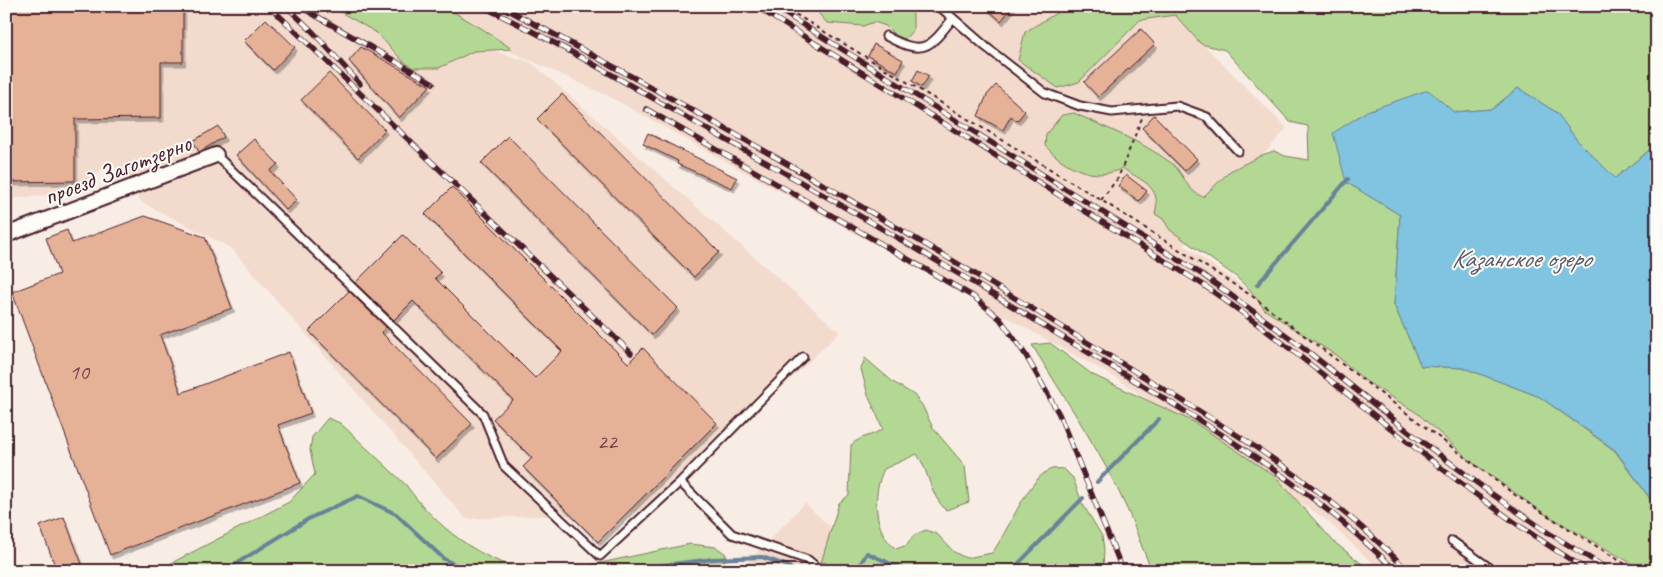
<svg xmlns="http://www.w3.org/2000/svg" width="1663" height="577" font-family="Caveat,sans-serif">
<defs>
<filter id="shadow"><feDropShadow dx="2.5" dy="4" stdDeviation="0" flood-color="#0004"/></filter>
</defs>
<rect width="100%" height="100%" fill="#f8ede4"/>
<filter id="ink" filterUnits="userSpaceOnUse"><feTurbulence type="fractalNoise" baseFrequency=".02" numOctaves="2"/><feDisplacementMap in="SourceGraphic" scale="10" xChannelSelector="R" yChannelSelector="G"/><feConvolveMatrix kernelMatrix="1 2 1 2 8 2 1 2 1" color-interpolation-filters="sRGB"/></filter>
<g filter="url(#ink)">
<path fill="#f2dbcd" d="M6 6H356L532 63 840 332 652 511 466 519 231 248 141 202 109 160 84 191 6 199Z
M411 6H1165L1287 128 1184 245 1645 571H1381L1326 520 1116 378 608 96Z
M805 503 876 571H739Z"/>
<path fill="#b3d893" stroke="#7e7c5f" d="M330 6H443L481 28 512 49 474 51 439 68H413L403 61 377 33Z
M812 6H913V30L905 39 895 35 886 26 874 22 863 26 827 23Z
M1068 6H1657V144L1615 178 1576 139 1557 113 1518 88 1492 109 1454 112 1346 182 1400 215 1394 305 1421 366 1464 368 1540 397 1615 451 1657 508V571H1645L1543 513 1473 463 1417 413 1364 380 1337 356 1265 310 1250 290 1235 276 1170 230 1163 219 1155 214C1162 186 1142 181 1122 168 1095 183 1065 167 1045 146L1046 134 1062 115 1074 113C1106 128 1141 141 1170 162 1186 174 1183 188 1203 197L1230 171 1262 155 1274 151 1285 156 1309 160 1308 126 1290 122 1225 50 1201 44 1175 15 1140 20 1079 82 1058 88 1018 60 1025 32Z
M1050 343 1093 375 1194 422 1276 477 1334 542 1371 571H1153C1142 551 1137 531 1128 511 1102 453 1065 399 1032 345Z
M865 358 893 382 914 395 922 405 933 428 965 466 969 502 946 510C929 494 930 473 917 454L884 469C872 493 873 532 896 549L907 545 914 535 926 530 937 534 954 552 966 558 992 553C1007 534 1029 475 1052 469 1056 468 1061 469 1064 469L1073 478 1082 503 1102 536 1104 549 1103 571H834L825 562 821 563 839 503 849 495 851 445C861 436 872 436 883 429L868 395 861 369Z
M328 418 340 423 406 485C435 526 480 561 530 571H156L289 502 315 474 310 450 312 437Z
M690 544 716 547 726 554 724 566 720 571H536L586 566Z"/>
<path fill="#80c4e1" stroke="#6a8298" d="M1518 88 1557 113 1576 139 1615 178 1657 144V508L1615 450 1540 397 1464 368 1421 366 1394 305 1400 215 1346 182 1333 133 1367 111 1428 90 1454 112 1492 109Z"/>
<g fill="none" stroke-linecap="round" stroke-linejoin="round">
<path stroke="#6a8298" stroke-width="4" d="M1257 285 1348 179
M1097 482 1159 419
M224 571 310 518 358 496 396 514 444 559 468 571
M615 571 713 559 762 557 788 566 793 571
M856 571 867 553 907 571
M1011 571 1083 498"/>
</g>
<path fill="#e5b298" stroke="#4a1f2b" filter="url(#shadow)" d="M6 6H183V62H161V118L75 119V181L6 182Z
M984 6H1013L1001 21Z
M266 19 295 47 273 70 244 41Z
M1141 29 1155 44 1098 97 1084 82Z
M874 44 903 60 897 72 868 56Z
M361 47 430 86 399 118 349 61Z
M918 70 929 76 922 87 912 81Z
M329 73 385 130 358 158 301 100Z
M996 85 1025 111 1017 121 1011 116 1003 130 978 116 987 95Z
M562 94 719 252 694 277 537 119Z
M1154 115 1197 159 1185 171 1142 128Z
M218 126 224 137 199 152 193 141Z
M648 133 737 178 732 188 677 164 678 161 643 144Z
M508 136 678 308 652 335 481 163Z
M254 139 278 164 270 171 297 200 286 210 236 155Z
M1126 175 1147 191 1139 201 1118 186Z
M452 187 628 363 643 348 717 423 598 542 523 467 532 458 493 419 513 400 413 301 394 320 355 283 403 235 441 273 435 278 535 378 562 351 425 214Z
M145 216 205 237 232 308 160 335 181 393 289 352 311 413 278 425 300 483 110 555 12 292 59 274 46 238 67 230 72 243Z
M349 291 386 327 381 332 472 424 436 459 309 331Z
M64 517 82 564 63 571H57L40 526Z"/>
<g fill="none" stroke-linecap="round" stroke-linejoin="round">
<g stroke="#4a1f2b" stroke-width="11">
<path id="service" d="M939 6 986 47 1045 93 1080 106 1112 112 1177 106 1207 117 1238 151
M886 36C923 56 929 49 953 18
M216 155 483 414 504 466 600 556 680 482 732 534 808 560 821 571
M680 482 803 357
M1452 541 1494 571"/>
</g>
<g stroke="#4a1f2b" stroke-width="18">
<path id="minor" d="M6 235 216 155"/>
</g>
<path stroke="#4a1f2b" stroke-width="2" stroke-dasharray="4 4" stroke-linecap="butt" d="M782 6 1101 200 1252 296 1515 495 1636 571
M1101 200 1118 178 1142 118"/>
<use href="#service" stroke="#fdfcf7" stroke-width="7"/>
<use href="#minor" stroke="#fdfcf7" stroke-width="14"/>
<g stroke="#4a1f2b" stroke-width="5.5">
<path id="rail" d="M269 6 631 353
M286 6 313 32 360 84
M299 6 433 83
M481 6C561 43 637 90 714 133 826 196 937 259 1046 327 1167 401 1295 470 1396 571
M501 6C699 111 894 223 1085 341 1197 410 1315 475 1408 571
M755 6 1202 284C1334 375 1451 488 1589 571
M773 6 1203 275 1301 346 1409 432 1492 494 1547 532 1611 571
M646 109 974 297 1000 319 1025 354 1059 414 1123 571"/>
</g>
<use href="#rail" stroke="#fdfcf7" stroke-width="4" stroke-dasharray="11" stroke-linecap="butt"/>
</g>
</g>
<g text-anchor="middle" stroke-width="4" stroke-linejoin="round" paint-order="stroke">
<g font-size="22" fill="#714446">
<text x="79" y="379">10</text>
<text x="607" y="449">22</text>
</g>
<g font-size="25" fill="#4a1f2b" stroke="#fdfcf7">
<text transform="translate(117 169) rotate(-21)" y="9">проезд Заготзерно</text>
</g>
<g font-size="26" font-style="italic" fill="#5d596b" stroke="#fdfcf7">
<text x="1521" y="267">Казанское озеро</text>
</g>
</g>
<rect width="1663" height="577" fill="none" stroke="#fdfcf7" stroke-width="25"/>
<rect x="12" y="12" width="1638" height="552" fill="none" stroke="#4a1f2b" stroke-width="2" filter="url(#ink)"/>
</svg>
